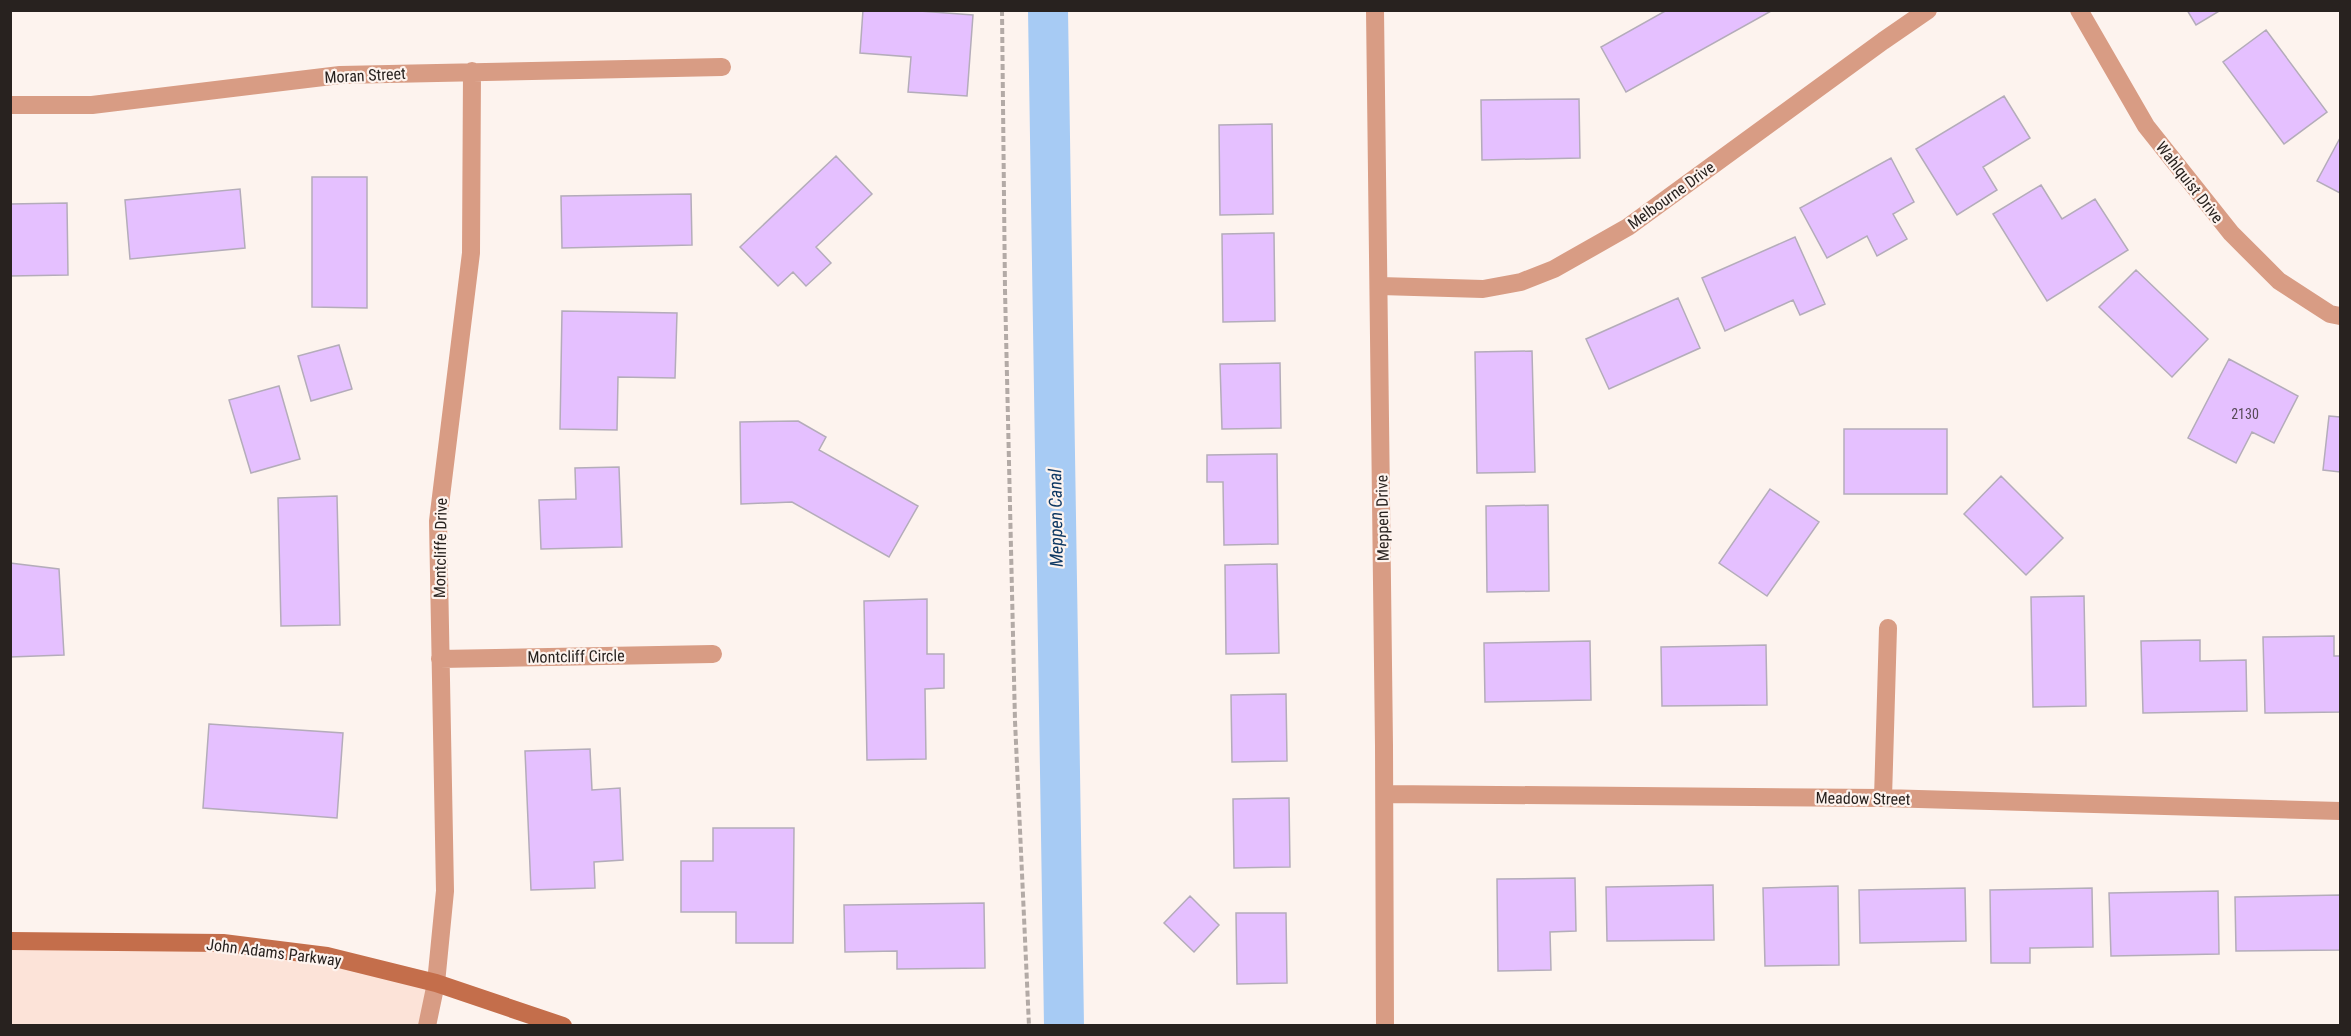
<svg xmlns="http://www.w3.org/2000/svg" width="2351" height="1036" font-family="'Roboto Condensed',sans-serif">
<rect width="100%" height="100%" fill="#fdf3ee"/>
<path fill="#fce3d8" d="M11 941 223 943 436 983 427 1025 11 1026Z"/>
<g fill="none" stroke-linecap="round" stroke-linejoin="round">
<path stroke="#a7cbf4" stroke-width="40" d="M1048 10 1064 1026"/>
</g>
<path fill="#e5c0ff" stroke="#b4acba" stroke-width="1.5" d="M863 10H906L973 15 967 96 908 92 911 57 860 53Z
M1667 10H1773L1626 92 1601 47Z
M2187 10H2221L2196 25Z
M2266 30 2327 112 2284 144 2223 62Z
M2004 96 2030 138 1983 167 1997 190 1957 215 1916 149Z
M1579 99 1580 158 1482 160 1481 100Z
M1272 124 1273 214 1220 215 1219 125Z
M2340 138V193L2317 181Z
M836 156 872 194 816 247 831 263 806 286 793 272 778 286 740 247Z
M1891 158 1914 202 1893 214 1907 239 1877 256 1867 236 1827 258 1800 208Z
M312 177H367V308L312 307Z
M2041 185 2062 219 2095 199 2128 250 2047 301 1993 214Z
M240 189 245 248 130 259 125 200Z
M691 194 692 245 562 248 561 196Z
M67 203 68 275 10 276V204Z
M1274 233 1275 321 1223 322 1222 234Z
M1795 237 1825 304 1800 315 1793 300 1725 331 1702 278Z
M2136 270 2208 339 2172 377 2099 307Z
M1678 298 1700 348 1609 389 1586 339Z
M562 311 677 313 675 378 618 377 617 430 560 429Z
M339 345 352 389 311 401 298 356Z
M1532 351 1535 472 1477 473 1475 352Z
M2229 359 2298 396 2274 443 2252 432 2236 463 2188 438Z
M1280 363 1281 428 1222 429 1220 364Z
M279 386 300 459 251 473 229 400Z
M2329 416 2340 417V472L2323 470Z
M798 421 826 437 819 450 918 506 889 557 792 502 741 504 740 422Z
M1844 429H1947V494H1844Z
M1277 454 1278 544 1224 545 1223 482H1207V455Z
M619 467 622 547 541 549 539 500 576 499 575 468Z
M2001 476 2063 538 2026 575 1964 514Z
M1770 489 1819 522 1767 596 1719 563Z
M337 496 340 625 281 626 278 498Z
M1548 505 1549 591 1487 592 1486 506Z
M10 563 59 569 64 655 10 657Z
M1277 564 1279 653 1226 654 1225 565Z
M2084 596 2086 706 2033 707 2031 597Z
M927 599V654H944V688L925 689 926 759 867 760 864 601Z
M2334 636V656H2340V712L2265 713 2263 637Z
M2200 640V661L2246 660 2247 711 2143 713 2141 641Z
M1590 641 1591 700 1485 702 1484 643Z
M1766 645 1767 705 1662 706 1661 647Z
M1286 694 1287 761 1232 762 1231 695Z
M209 724 343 733 337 818 203 808Z
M590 749 592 790 620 788 623 860 594 862 595 888 531 890 525 751Z
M1289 798 1290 867 1234 868 1233 799Z
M713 828H794L793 943H736V912H681V861H713Z
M1575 878 1576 931 1550 932 1551 970 1498 971 1497 879Z
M1713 885 1714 940 1607 941 1606 887Z
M1838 886 1839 965 1765 966 1763 888Z
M1965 888 1966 941 1860 943 1859 890Z
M2092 888 2093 947 2030 948V963H1991L1990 890Z
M2218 891 2219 954 2111 956 2109 893Z
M2340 895V950L2236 951 2235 897Z
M1190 896 1219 925 1194 952 1164 923Z
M984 903 985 968 897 969V951L845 952 844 905Z
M1236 913H1286L1287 983 1237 984Z"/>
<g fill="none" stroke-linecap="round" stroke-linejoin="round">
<path stroke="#b3aaa6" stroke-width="4" stroke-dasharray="6 3" stroke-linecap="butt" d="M1002 10 1005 290 1015 721 1029 1026"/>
<path stroke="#d89c84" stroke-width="18" d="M1375 10 1384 746 1385 1026
M2079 10 2146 126 2231 233 2279 281 2330 314 2340 316
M10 105H92L340 75 722 67
M1380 286 1483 289 1521 282 1554 269 1628 227 1883 41 1928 10
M440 659 713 654
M1385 794 1883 798 2340 811
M1883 798 1888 628
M427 1026 436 983 445 891 438 521 471 253 472 71"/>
<path stroke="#c46e4b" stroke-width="18" d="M10 941 223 943 327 956 436 983 563 1026"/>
</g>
<g text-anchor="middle" stroke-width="4.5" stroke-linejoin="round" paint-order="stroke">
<g font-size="14" fill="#574a57">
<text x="2245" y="419">2130</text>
</g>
<g font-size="16" fill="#28221f" stroke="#fdf3ee">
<text transform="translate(365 75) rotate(-3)" y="6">Moran Street</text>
<text transform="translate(2190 182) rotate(52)" y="6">Wahlquist Drive</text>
<text transform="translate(1671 195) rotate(-36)" y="6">Melbourne Drive</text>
<text transform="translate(1382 518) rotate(-91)" y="6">Meppen Drive</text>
<text transform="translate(440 548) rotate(-89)" y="6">Montcliffe Drive</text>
<text transform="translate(576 656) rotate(-1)" y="6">Montcliff Circle</text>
<text transform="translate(1863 798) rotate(1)" y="6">Meadow Street</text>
<text transform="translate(274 952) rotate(7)" y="6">John Adams Parkway</text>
</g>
<g font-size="18" font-style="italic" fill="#0e3863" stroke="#fdf3ee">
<text transform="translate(1056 518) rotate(-91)" y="6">Meppen Canal</text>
</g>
</g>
<rect width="2351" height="1036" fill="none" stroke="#28221f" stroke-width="24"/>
</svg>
